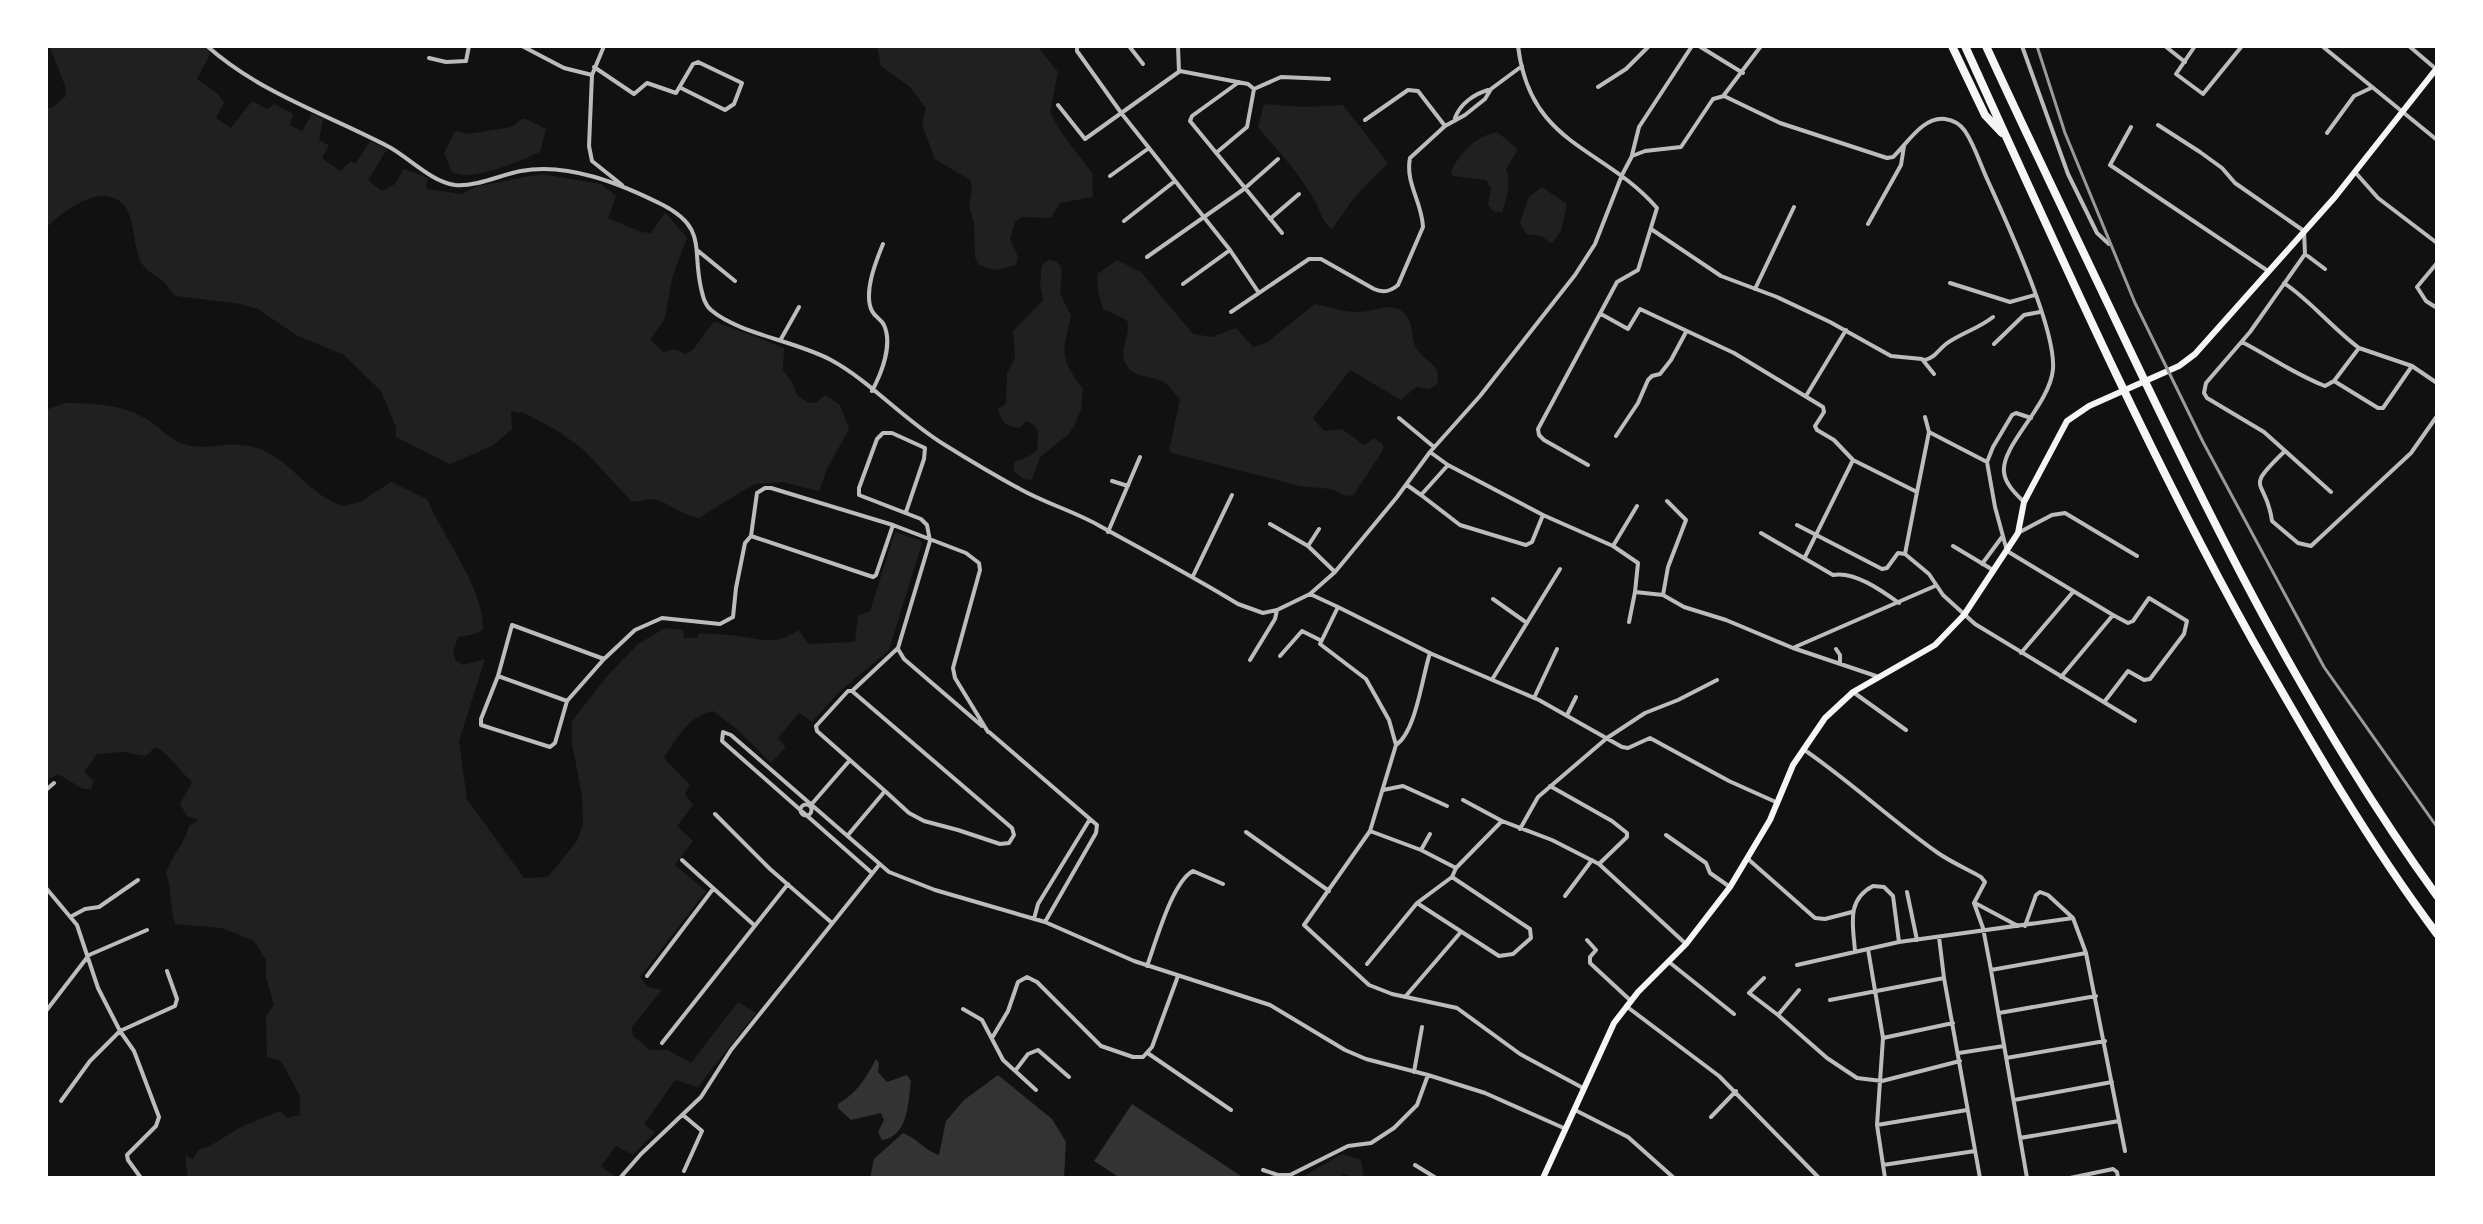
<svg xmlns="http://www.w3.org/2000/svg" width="2483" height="1224" font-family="'PT Serif',serif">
<rect width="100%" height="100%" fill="#111"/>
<path fill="#202020" d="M49 46H205L210 54 197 79 217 93 224 102 216 118 231 128 252 101 267 109 274 104 293 114 290 125 302 131 312 114 323 119 319 140 329 145 322 158 340 171 350 162 356 163 370 141 387 149 368 180 382 191 395 184 404 169 428 178 426 189 462 194 478 186 541 174 601 184 616 196 608 218 641 232 651 233 665 212 687 238 672 278 665 318 650 340 664 352 674 349 685 354 693 350 714 321 784 348 783 370 794 385 796 394 807 402 816 403 825 395 840 405 849 429 827 469 819 491 783 482 754 484 699 518C681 515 671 504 657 500 648 497 639 503 631 501L584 450 558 431 524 413 511 411 512 429 492 446 450 464 396 437V427L381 391 344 355 296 335 258 309 241 304 176 296C171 292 169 287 164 282 157 275 146 272 141 262 134 248 135 229 129 214 112 175 64 209 46 228V108H52L65 97 66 88Z
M877 46H1037L1058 72 1050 112 1061 132 1092 173 1093 197 1060 203 1051 218 1022 217 1015 222 1010 240 1018 257 1016 265 995 270 979 265 975 257 974 223 969 206 972 188 970 180 935 159 922 125 926 108 910 87 881 66Z
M1264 104 1302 107 1343 105 1388 163 1354 198 1332 229C1322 222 1321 213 1316 203 1301 175 1278 151 1258 127Z
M522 119H526L546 129 540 152C520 161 471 183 452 172L444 153 455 131 469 134 511 127Z
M1497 132 1518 149 1506 169C1511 182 1507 199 1502 212H1494L1488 205 1491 188 1486 180 1453 176 1451 171C1461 152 1475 137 1497 132Z
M1542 187 1567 204 1561 231 1552 243 1540 236 1526 234 1520 222 1529 197Z
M1049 260 1057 262 1062 269 1060 293 1071 316C1062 355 1059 356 1083 389L1081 410 1074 426 1069 434 1040 457 1031 481 1022 478 1014 471V462L1031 455 1037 450 1038 432 1033 424 1026 421 1020 428C1005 427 1002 422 998 409L1006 404 1007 373 1015 358 1013 331 1043 300 1040 283 1042 265Z
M1117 260 1141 272 1193 334 1212 337 1236 328 1253 347 1266 343 1315 304C1329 307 1344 312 1358 312 1374 312 1392 300 1405 314 1414 322 1410 339 1417 349 1426 363 1442 364 1437 384L1429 389 1416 387 1401 400 1350 370 1313 418 1324 431 1342 429 1364 445 1374 438 1383 445V450L1353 496 1343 495 1331 489 1300 486 1172 453 1169 451 1180 399C1175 395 1171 388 1167 384 1153 374 1129 380 1124 359 1121 346 1131 334 1127 320L1103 309 1098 292 1097 274Z
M64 403C93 403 123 404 148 420 158 426 168 437 178 442 209 456 236 432 274 456 297 471 316 498 343 506L360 502 391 482 427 499C442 536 485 590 483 629L476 634 458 637 453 653 456 661 463 665 485 659 459 741 467 799 524 878 548 877 577 841 583 823 582 795 572 744V721L609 674 638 644 665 628 683 630 684 638H697L699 633C711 634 725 634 737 636 762 639 776 646 798 630L809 644 855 642 858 616 870 611 895 532 919 540 922 543 889 650 839 692 812 722 799 713 778 738 786 747 771 763 738 730 713 711C688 716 677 738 664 758L690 785 685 794 693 805 677 826 693 841 675 865 706 891 640 977 648 987 662 990 632 1027 633 1036 650 1050H668L691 1063 738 1002 756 1013 698 1087 675 1080 644 1124 655 1132 633 1155 616 1146 601 1166 617 1178H188L185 1155 193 1159 198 1150 208 1147 243 1126 280 1111 287 1118 300 1115V1096L281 1061 267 1057 266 1016 274 1005 266 978V960L254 941 222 928 175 924C170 906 171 889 166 871 174 854 184 844 189 826L199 820 187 816 180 804 192 782C178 770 171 755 155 747L146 756 123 752 97 754 84 772 94 781 91 789H83L58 774 46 781V410Z
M1342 1154 1361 1160 1364 1178H1353L1344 1174 1339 1178H1300Z"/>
<path fill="#333" d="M876 1059 879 1063 878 1072 887 1082 907 1075 911 1081C908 1102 909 1136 882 1140L878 1132 884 1120 881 1113 851 1120 838 1108V1104C857 1093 866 1078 876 1059Z
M998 1075 1052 1119 1066 1142 1064 1178H870L874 1159 903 1133C917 1138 925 1151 939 1155L946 1121 964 1100Z
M1132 1104 1244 1178H1120L1094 1161Z"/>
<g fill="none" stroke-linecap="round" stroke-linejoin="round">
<path stroke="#bcbcbc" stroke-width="4" d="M207 46C261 94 329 115 391 148 410 159 432 182 455 185 476 187 500 175 521 171 568 162 621 184 663 205 707 228 692 248 701 288 703 297 705 305 711 310 739 334 796 341 831 360 870 381 905 421 945 445 969 460 994 475 1020 489 1045 503 1073 511 1098 525 1145 551 1192 576 1238 604L1263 613 1277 610 1310 594 1335 572 1397 497 1430 452 1480 396 1575 275 1595 244 1622 175 1632 156 1645 151 1681 147 1713 99 1724 96
M522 46 564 68 592 75 589 146 592 161 622 185
M1077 46V51L1122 114 1230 250 1259 293
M1129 46 1143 64
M1178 46 1179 72
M1518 46C1530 146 1603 146 1657 208L1638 270 1617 282 1538 429 1539 435 1544 440 1588 465
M1699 46 1743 73
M2022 46 2068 174 2097 233 2109 244
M2165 46 2185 62
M2195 46 2176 74 2203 94 2242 46
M2322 46 2437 140
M2409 46 2436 69
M429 58 446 62 466 61 469 46
M594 67 634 94 647 83 676 93 693 64 698 62 742 83 734 104 725 110 681 88
M592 75 604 46
M1239 82 1192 116 1190 121 1282 233
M1598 87 1626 69 1649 46
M1254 89 1281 77 1329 79
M1724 95 1761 46
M1724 96 1780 123 1887 158 1893 157C1907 144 1923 116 1945 119 1953 120 1960 124 1965 131 1975 146 1980 164 1988 181 2006 221 2056 328 2053 369 2050 405 2001 445 2004 472 2005 484 2016 494 2024 502
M1058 105 1085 139 1180 71 1248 84 1254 89 1247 127 1216 153
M1455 118C1460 104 1474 94 1488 90
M1365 120 1408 90 1418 91 1445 126
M2158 125 2200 152 2222 168 2235 183 2304 231 2305 254 2325 269
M2131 127 2110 165 2268 271
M2327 133 2354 96 2371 88
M1632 155 1639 127 1692 46
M2355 172 2378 198 2437 243
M1110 176 1149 148
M1270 219 1299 194
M1124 221 1175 181
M1868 224 1901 165 1904 146
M1651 229 1721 276 1777 297 1830 322 1891 356 1922 359 1934 374
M697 250 735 281
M2305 254 2250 332 2206 383 2204 393 2207 398 2264 432 2331 492
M1147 257 1244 189 1278 159
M1950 283 2010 302 2035 295
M1183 284 1230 250
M1755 289 1794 207
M2437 308 2426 301 2417 287 2437 263
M1231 312 1309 259H1321L1374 289C1383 293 1390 292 1398 285L1423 227C1422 202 1405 183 1410 158L1445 126 1465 115 1485 99 1491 89 1522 66
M1601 314 1628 329 1640 309 1734 353 1823 407 1824 412 1815 426 1817 430 1834 440 1853 460 1917 492 1905 554 1929 574 1943 595 1975 624 2135 721
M781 339 799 307
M2242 342C2271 357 2294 374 2325 386L2334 381 2359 348C2332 328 2312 302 2284 283
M1994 344 2024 315 2040 312
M2359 348 2412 366 2437 383
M1925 360C1936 357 1937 351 1946 344 1961 333 1978 329 1993 317
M2334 381 2378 408H2383L2412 366
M872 391C881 374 893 345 884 325 881 319 875 317 872 311 863 293 876 261 883 244
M1806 396 1846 330
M1399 418 1434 447
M1929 432 1987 462 1995 507 2007 551 2113 615
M1616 436 1638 403 1648 380 1652 376 1660 374 1671 360 1686 332
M2285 451C2242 492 2266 477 2272 521L2298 543 2311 546 2411 453 2437 416
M1430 452 1448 465 1421 495 1460 525 1526 545 1532 542 1543 515 1613 546 1638 563 1635 592 1663 595 1684 607 1726 620 1793 648 1876 676
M1987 462 1993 447 2012 415 2016 413 2031 418
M1448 465 1543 515
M1112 481 1128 486
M1407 485 1421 495
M1917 492 1929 432 1925 417
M1270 524 1308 546 1335 572
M1797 525 1882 569 1887 568 1898 553 1905 554
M1108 532 1140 457
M1761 533 1833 575C1854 571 1881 590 1899 603
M2018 533 2052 515 2065 513 2137 556
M751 536 873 577 876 575 893 525
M1308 546 1319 529
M1613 546 1637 506
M1953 546 1993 570
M1805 557 1853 460
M1982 564 2002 537
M1193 576 1232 495
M1310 594 1338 607 1320 644 1366 679 1389 720 1396 745 1370 831 1304 925 1369 985 1392 994 1457 1008 1520 1054 1583 1088
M1663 595 1668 567 1686 520 1667 501
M1493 599 1527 623
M1338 607 1432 654 1539 700 1622 747 1628 748 1650 738 1729 781 1778 803
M1629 622 1635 592
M1795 647 1935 586
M898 649 904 659 982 726
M1836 649 1840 655V663
M2021 653 2073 592
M1280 656 1302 631 1320 640
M604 659 512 625 498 676 481 719V725L550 747 555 743 567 701 604 659 635 630 662 618 720 624 733 617 736 588 745 543 751 536 757 493 765 488H771L893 525 966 553 979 563 980 570 953 668 955 678 988 732
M1250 660 1275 619 1277 610
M498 676 567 701
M2061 677 2113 615 2128 623 2133 621 2149 598 2187 621 2184 634 2150 679 2144 680 2128 671 2105 701
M1493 678 1560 569
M852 691 1012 828 1014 835 1009 843 1000 844 958 830 924 821 909 813 885 791
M1853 692 1906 730
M1534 698 1557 649
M1567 715 1576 697
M989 732 1097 825 1096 833 1045 922
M1396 745C1416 732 1422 677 1430 653
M1803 749C1850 781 1891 820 1938 853 1951 862 1967 869 1981 877L1985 882 1974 903 1983 928 1991 970 2027 1178
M1550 786 1612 821 1627 833V837L1599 864
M46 790 54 783
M1383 790 1403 786 1447 806
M1463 800 1502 821
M800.5 810a5.5 5.5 0 1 1 11 0a5.5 5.5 0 1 1-11 0Z
M810 806 850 760
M715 814 770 869 832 923
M1520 829 1538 797 1607 738 1645 713 1678 700 1717 680
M1370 831 1421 850 1456 868
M1246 832 1329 891
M848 835 885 791 817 731 816 726 848 691H852L898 648 930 541 927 525 921 519 859 495V488L877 439 883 433H892L925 448 924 459 906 512
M1666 835 1706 863 1710 873 1730 887
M1421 850 1430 834
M1748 859 1815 918 1825 919 1852 912
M682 860 754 925
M872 873 722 741 723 732 731 735 889 872 935 890 1045 922 1134 961 1270 1005 1345 1050 1366 1059 1428 1075 1485 1093 1566 1129
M46 888 77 925 98 988 120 1031 134 1051 159 1117 156 1126 127 1155 128 1160 141 1178
M1907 892 1917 940
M1565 896 1592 860
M1417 903 1499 956 1513 954 1531 938 1530 929 1452 877
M1977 904 2018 926
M72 916 85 909 99 907 138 880
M1034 919 1038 904 1090 819
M2025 926 2036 895 2040 892 2048 895 2073 918 2086 953 2125 1151
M1939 937 1944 978 1980 1178
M1587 940 1596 950 1590 957V963L1630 1000
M1868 949 1883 1038 1877 1125 1885 1178
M1855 951C1853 925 1846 900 1873 886L1884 887 1893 896 1899 942
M1669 962 1734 1014
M1367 964 1417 903 1452 877 1456 868 1502 821 1552 840 1599 864 1686 944
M1797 965 1899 942 2073 918
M1147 966C1156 942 1172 882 1193 871L1223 884
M1991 970 2086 953
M647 976 713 889
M1764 978 1749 993 1778 1015 1827 1058 1857 1078 1882 1081 1960 1061
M1405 997 1460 933
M1830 1000 1944 978
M1626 1006 1719 1076 1819 1178
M963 1009 982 1020 1003 1060 1036 1090
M46 1011 89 955 147 930
M1999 1013 2096 996
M1778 1015 1799 990
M992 1038 1008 1011 1018 982 1027 977 1037 982 1101 1046 1133 1057H1143L1152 1047 1178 976
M1883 1038 1953 1023
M662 1043 788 884
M1959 1053 2004 1046
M1149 1054 1231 1110
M2006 1058 2105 1041
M1015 1071 1028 1054 1038 1050 1069 1077
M1414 1072 1422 1027
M2014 1100 2112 1082
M61 1101 90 1061 120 1031 175 1006 177 999 167 971
M1575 1110 1628 1137 1674 1178
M683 1115 702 1131 684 1171
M1711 1117 1736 1091
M1877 1125 1967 1110
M2020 1138 2119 1121
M1415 1165 1436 1178
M1883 1165 1975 1151
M1263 1170 1278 1175H1290L1348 1146 1371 1143 1394 1128 1417 1105 1428 1075
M620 1178 641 1154 701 1097 731 1050 879 865
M2070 1178 2113 1169 2117 1172 2118 1178"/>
<path stroke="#f5f5f5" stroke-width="6" d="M1543 1178 1614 1023 1638 992 1686 944 1730 887 1770 820 1793 765 1825 718 1853 692 1935 645 1964 615 2018 533 2024 502 2067 421 2089 406 2179 366 2195 354 2335 197 2437 68"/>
<path stroke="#f5f5f5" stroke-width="8" d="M1952 46 1985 115 2002 133
M1965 46C2056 246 2146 449 2253 641 2310 741 2368 842 2437 934
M1986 46C2029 140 2074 232 2118 325 2212 523 2309 719 2437 896"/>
<path stroke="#9a9a9a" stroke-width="3" d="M2037 46 2065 133 2135 303 2203 442 2324 667 2437 827"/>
</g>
<rect width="2483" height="1224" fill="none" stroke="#ffffff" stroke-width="96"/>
</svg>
